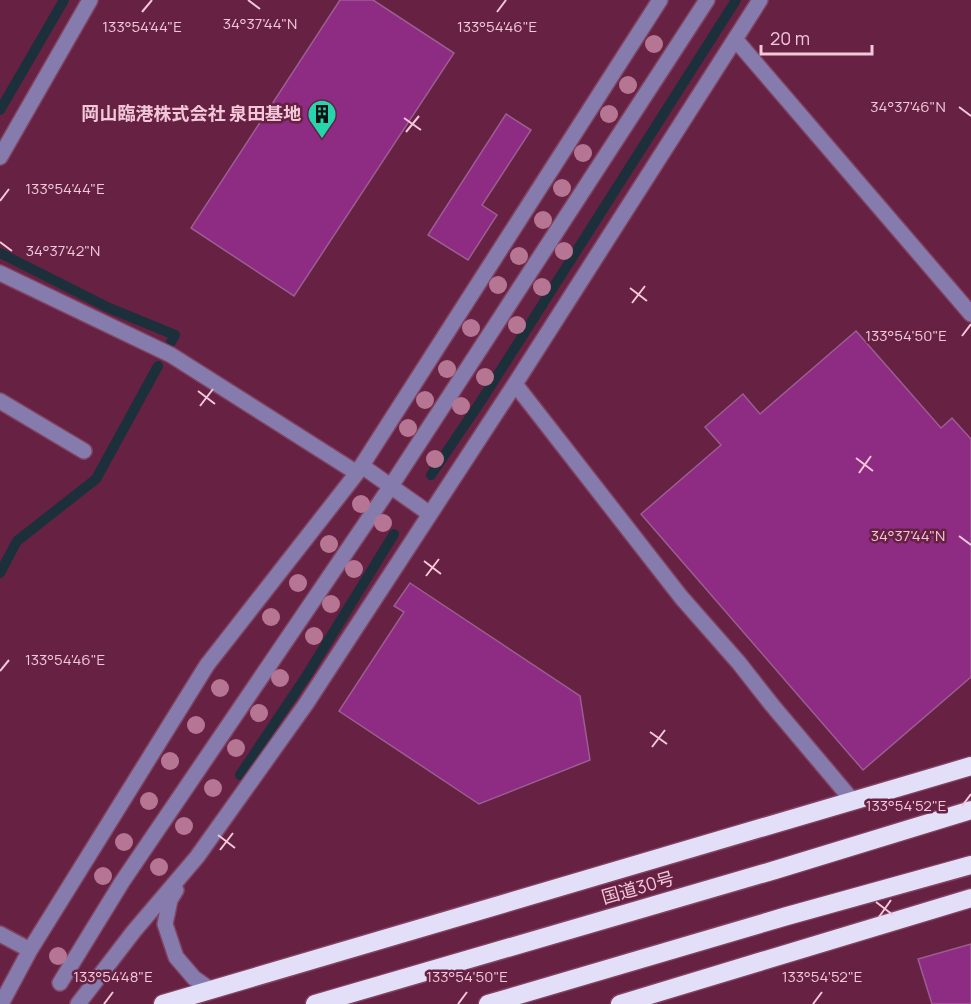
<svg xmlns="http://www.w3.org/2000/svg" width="971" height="1004" font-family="Manrope,'Noto Sans JP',sans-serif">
<rect width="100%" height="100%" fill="#662143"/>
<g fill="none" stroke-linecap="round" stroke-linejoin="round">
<path stroke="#1b303b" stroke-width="10" d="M0 110 64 0
M0 253 109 308 175 335 171 342
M431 475 483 398 736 0
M0 573 17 541 96 479 158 366
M240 775 307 675 394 534"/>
</g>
<path fill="#8e2b82" stroke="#9b5e92" stroke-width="1.5" d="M340 0H373L454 53 294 296 191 228Z
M506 114 531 130 482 205 497 215 468 260 428 235Z
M856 331 941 428 952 418 971 439V677L863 770 641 514 721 445 705 427 743 394 760 414Z
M410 583 580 696 590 760 479 804 339 711 404 612 394 606Z
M971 944V1004H932L918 959Z"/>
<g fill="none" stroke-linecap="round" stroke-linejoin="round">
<g stroke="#824261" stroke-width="18">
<path id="minor" d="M735 39 971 314
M0 157 90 0
M0 273 171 355 357 473
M515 384 681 597 739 663 772 705 852 800
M0 401 84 451
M362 466 430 514
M176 890 170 900 165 924 176 957 194 978 211 990
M0 934 30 950
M60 983 122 882 391 486 707 0
M1 1004 30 950 207 665 357 473 660 0
M78 1004 134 931 197 857 306 704 515 384 760 0"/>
</g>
<g stroke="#824261" stroke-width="21">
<path id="highway" d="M163 1004 971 766
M315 1004 775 870 971 810
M488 1004 787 916 971 865
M620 1004 971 898"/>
</g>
<use href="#minor" stroke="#857cad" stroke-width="15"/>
<use href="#highway" stroke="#e3dff8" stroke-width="18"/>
</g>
<g fill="#b67592">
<circle cx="654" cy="44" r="9"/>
<circle cx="628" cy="85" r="9"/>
<circle cx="609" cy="114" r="9"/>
<circle cx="583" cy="153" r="9"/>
<circle cx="562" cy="188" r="9"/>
<circle cx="543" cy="220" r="9"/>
<circle cx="564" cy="251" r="9"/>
<circle cx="519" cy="256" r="9"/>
<circle cx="498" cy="285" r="9"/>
<circle cx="542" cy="287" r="9"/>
<circle cx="517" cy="325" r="9"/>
<circle cx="471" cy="328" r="9"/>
<circle cx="447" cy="369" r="9"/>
<circle cx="485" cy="377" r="9"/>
<circle cx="425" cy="400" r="9"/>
<circle cx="461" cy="406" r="9"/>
<circle cx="408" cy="428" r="9"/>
<circle cx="435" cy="459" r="9"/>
<circle cx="361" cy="504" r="9"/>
<circle cx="383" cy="523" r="9"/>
<circle cx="329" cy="544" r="9"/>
<circle cx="354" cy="569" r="9"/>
<circle cx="298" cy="583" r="9"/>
<circle cx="331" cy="604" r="9"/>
<circle cx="271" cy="617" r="9"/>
<circle cx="314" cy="636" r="9"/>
<circle cx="280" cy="678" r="9"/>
<circle cx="220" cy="688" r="9"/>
<circle cx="259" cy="713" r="9"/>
<circle cx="196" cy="725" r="9"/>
<circle cx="236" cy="748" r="9"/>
<circle cx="170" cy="761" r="9"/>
<circle cx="213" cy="788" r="9"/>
<circle cx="149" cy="801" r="9"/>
<circle cx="184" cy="826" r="9"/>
<circle cx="124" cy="842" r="9"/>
<circle cx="159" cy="867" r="9"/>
<circle cx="103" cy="876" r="9"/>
<circle cx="58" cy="956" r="9"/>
</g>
<path fill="none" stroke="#f2c7d8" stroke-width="2" d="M248 0 260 9M142 12 152 0M497 12 506 0M959 107 971 116M404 118 421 130M406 132 419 116M0 201 9 189M0 242 12 251M630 288 647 301M632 303 645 286M962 336 971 324M198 391 215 404M200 406 213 389M856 458 873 471M859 473 871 456M959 536 971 545M424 561 441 574M426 576 439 559M0 671 9 660M650 732 667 744M652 747 665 730M962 806 971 794M218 835 235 848M220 850 233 833M876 902 893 915M879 917 891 900M104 1004 113 992M458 1004 467 992M813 1004 822 992"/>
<defs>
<g id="building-pin" transform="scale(1.5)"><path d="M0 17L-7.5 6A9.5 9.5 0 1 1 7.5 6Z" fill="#25d5ae" stroke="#662143"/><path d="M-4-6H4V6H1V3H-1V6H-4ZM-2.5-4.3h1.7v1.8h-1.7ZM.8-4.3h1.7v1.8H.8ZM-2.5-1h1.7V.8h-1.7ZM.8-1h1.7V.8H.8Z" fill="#111"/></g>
</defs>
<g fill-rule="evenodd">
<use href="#building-pin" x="322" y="114"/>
</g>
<g text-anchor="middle" stroke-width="5" stroke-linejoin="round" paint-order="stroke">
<g font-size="18" font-weight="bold" fill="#f2c7d8" stroke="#662143" text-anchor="end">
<text x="301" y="120">岡山臨港株式会社 泉田基地</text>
</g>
<g font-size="18" fill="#f2c7d8" stroke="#662143">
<text transform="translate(638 888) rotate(-16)" y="6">国道30号</text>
</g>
</g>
<g font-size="15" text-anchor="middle" fill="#f2c7d8" stroke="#662143" stroke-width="5" stroke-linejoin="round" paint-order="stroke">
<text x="260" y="29">34°37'44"N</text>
<text x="142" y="32">133°54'44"E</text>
<text x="497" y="32">133°54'46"E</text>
<text x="908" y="112">34°37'46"N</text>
<text x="65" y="194">133°54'44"E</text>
<text x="63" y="256">34°37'42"N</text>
<text x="906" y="341">133°54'50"E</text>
<text x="908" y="541">34°37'44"N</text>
<text x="65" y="665">133°54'46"E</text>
<text x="906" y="811">133°54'52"E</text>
<text x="113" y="982">133°54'48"E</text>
<text x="467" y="982">133°54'50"E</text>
<text x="822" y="982">133°54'52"E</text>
</g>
<path d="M761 45v9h111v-9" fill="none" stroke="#f2c7d8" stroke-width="3"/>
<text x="770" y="45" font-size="18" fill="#f2c7d8" stroke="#662143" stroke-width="4.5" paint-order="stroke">20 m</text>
</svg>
